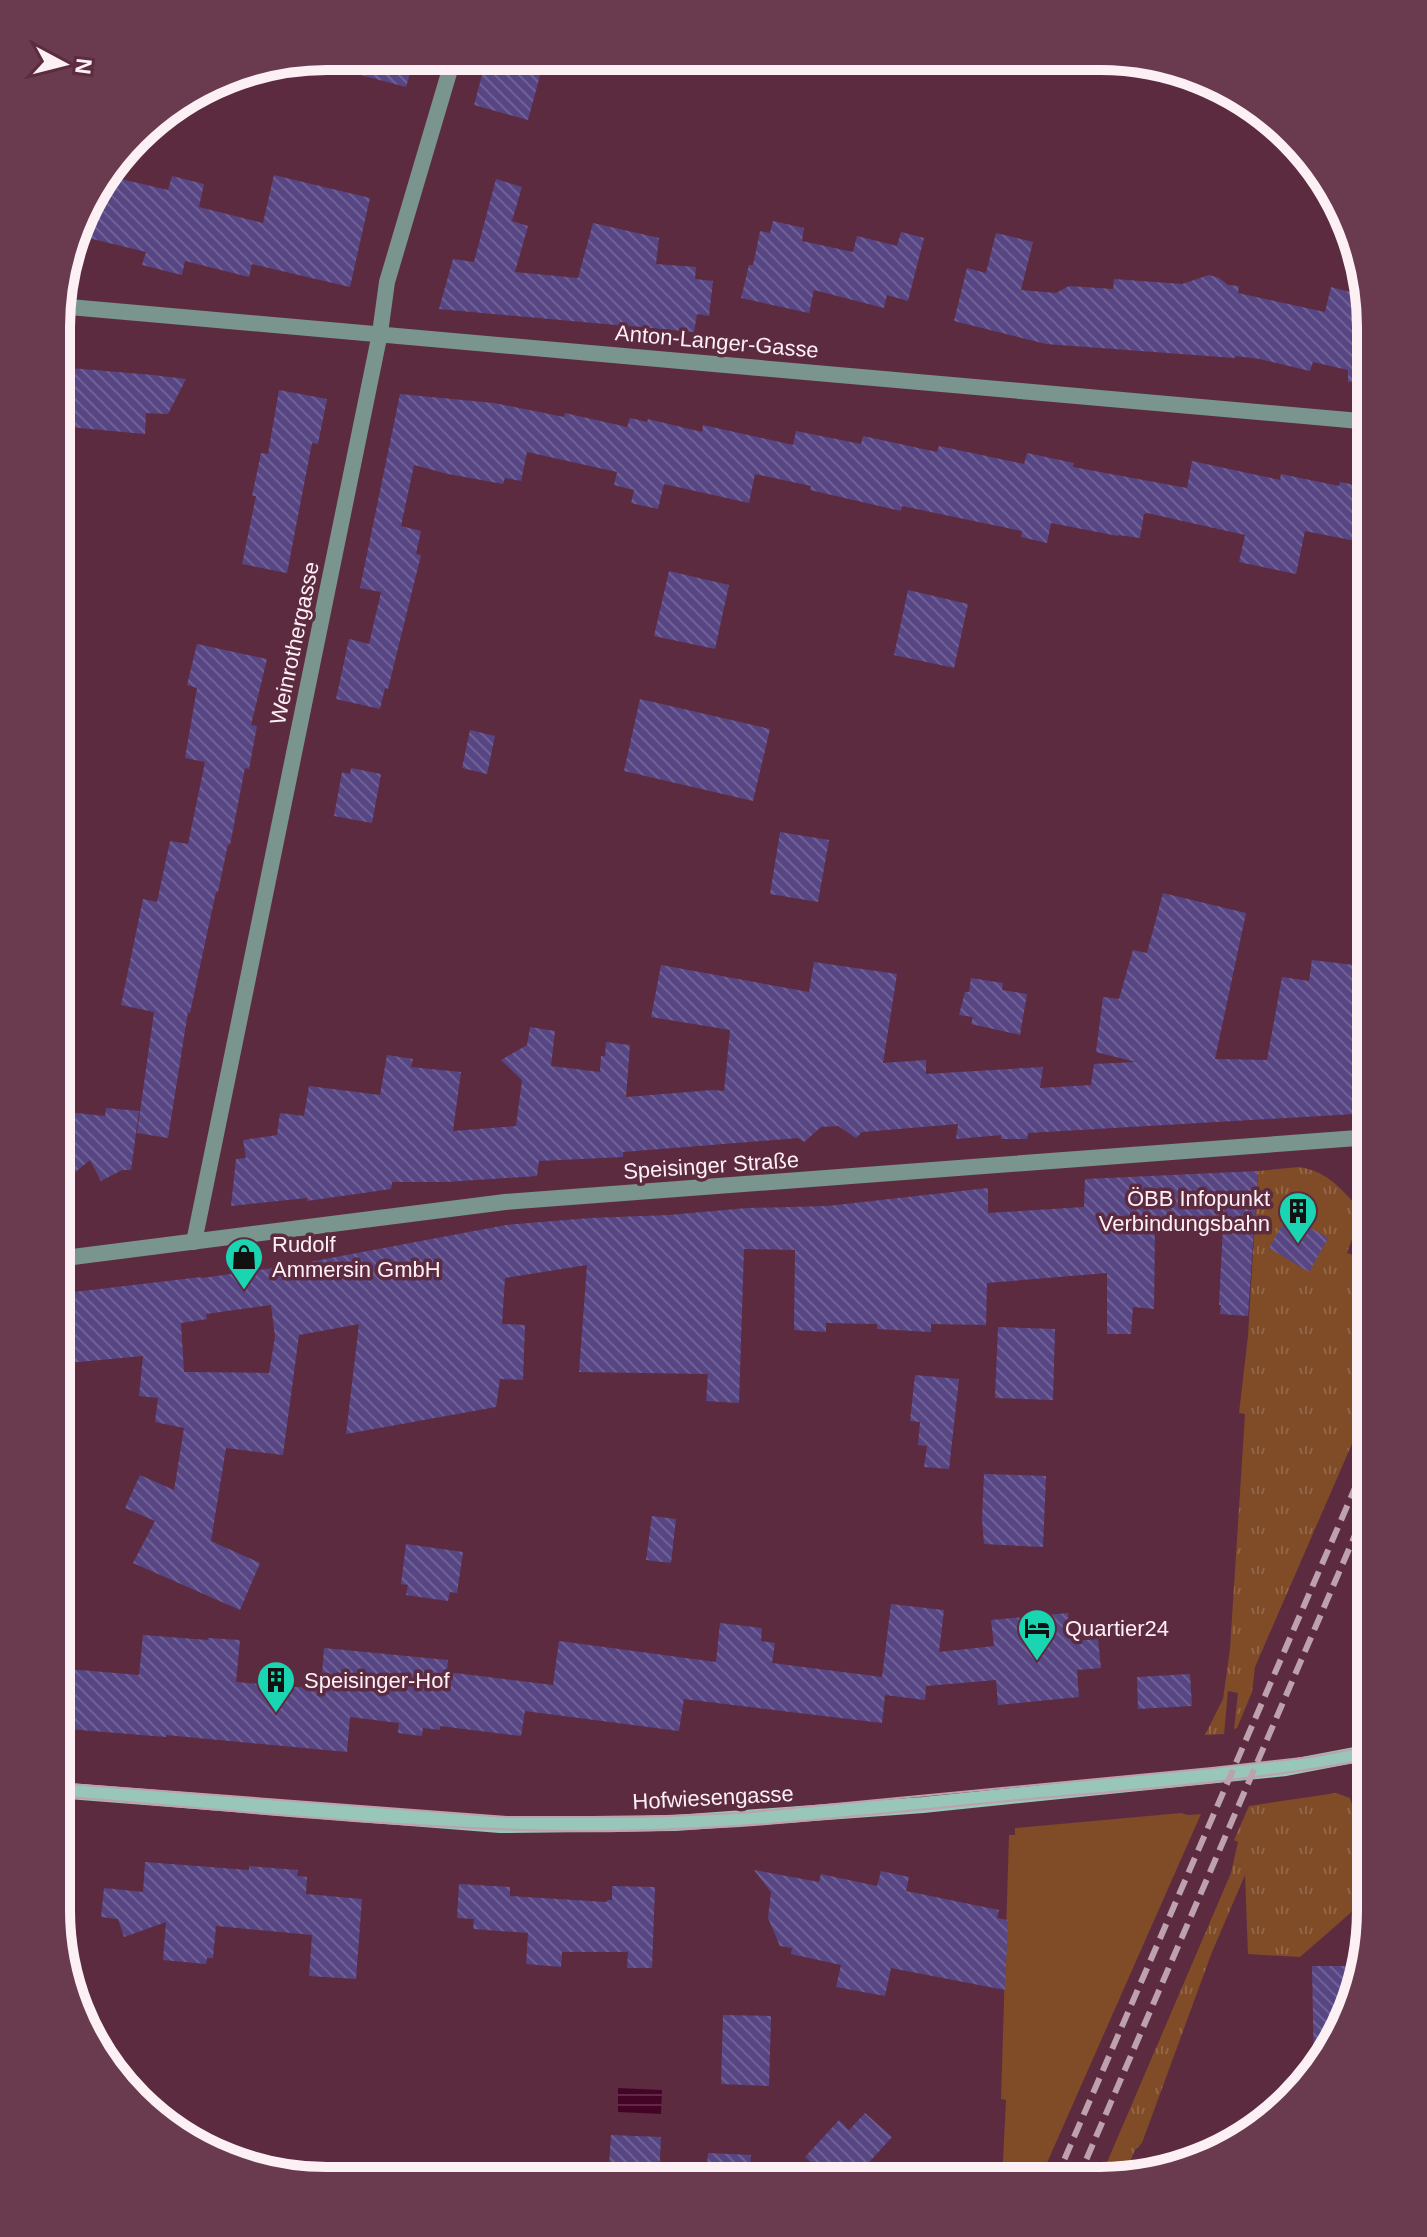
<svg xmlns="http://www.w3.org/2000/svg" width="1427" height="2237" font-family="Helvetica,sans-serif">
<defs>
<pattern id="grass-tufts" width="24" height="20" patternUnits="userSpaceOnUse" patternTransform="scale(2)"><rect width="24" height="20" fill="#7f4c27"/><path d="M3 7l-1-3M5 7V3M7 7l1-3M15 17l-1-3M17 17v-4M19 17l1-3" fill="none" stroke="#926647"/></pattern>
<pattern id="water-rules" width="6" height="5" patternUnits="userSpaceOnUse" patternTransform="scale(2)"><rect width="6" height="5" fill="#440426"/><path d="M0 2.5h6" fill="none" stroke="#602946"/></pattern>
<pattern id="building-back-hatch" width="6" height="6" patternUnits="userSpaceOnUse" patternTransform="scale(2)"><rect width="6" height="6" fill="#574683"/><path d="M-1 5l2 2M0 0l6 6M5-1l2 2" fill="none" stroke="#706195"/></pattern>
</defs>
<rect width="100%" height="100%" fill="#5d2b40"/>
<path fill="url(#grass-tufts)" d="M1299 1167C1330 1172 1341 1190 1362 1211L1347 1253 1371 1262V1400L1255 1667 1252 1692 1237 1728 1234 1729 1238 1693 1228 1691 1224 1734 1205 1735 1223 1699 1230 1649 1245 1414 1239 1413 1248 1336 1258 1171Z
M1336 1793 1350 1798 1355 1815 1370 1810V1896L1300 1957 1248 1954 1245 1875 1212 1952 1142 2143 1135 2150 1124 2176 1099 2181 1231 1873 1238 1842 1234 1840 1249 1806Z"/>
<path fill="#7f4c27" d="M1181 1813 1188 1815 1201 1814 1039 2181H1002L1006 2100 1001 2099 1009 1835H1015V1828Z"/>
<path fill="url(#water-rules)" d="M618 2088 662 2090 661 2114 618 2112Z"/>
<path fill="url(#building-back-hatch)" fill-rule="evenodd" d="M327 56H415L406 87 319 64 320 57Z
M487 56 545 57 528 120 474 105Z
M274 175 370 198 350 287 252 264 249 277 185 261 182 275 142 265 146 252 76 235 84 207 108 176 168 190 172 176 204 184 199 207 263 223Z
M496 179 522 187 512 221 528 226 515 272 578 278 593 223 659 238 656 264 696 267 695 279 713 281 709 316 697 314 694 332 439 309 453 259 474 262Z
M773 221 804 228 802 241 853 252 857 236 897 246 901 232 924 238 908 301 887 295 884 308 814 290 809 313 741 298 749 265H753L760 231 770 233Z
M996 233 1033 242 1021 290 1056 293 1069 286 1113 289 1114 279 1182 284 1209 275 1219 278 1228 285 1239 286 1238 293 1325 312 1331 287 1365 296 1371 327V382H1348V370L1313 362 1310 371 1260 359 1235 356V358L1046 344 954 321 967 268 986 273Z
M58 367 153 375 186 379 168 414 146 413 145 434 58 426Z
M279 390 327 399 318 444 312 443 287 573 242 564 256 496H252L261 453 268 454Z
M400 394 494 403 564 417 565 413 627 427 630 418 647 422 648 419 702 432 703 425 793 445 796 431 861 444 863 436 937 452 939 446 1024 464 1027 453 1074 463 1073 467 1187 488 1192 461 1280 480 1281 474 1339 486 1340 482 1371 488V544L1305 531 1296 574 1239 562 1245 535 1147 513 1144 514 1140 538 1118 535V536L1051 523 1047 543 1021 537 1022 531 902 506 901 511 810 490 811 486 755 474 749 503 664 484 658 509 631 503 634 490 614 485 617 472 527 452 521 481 505 478 503 484 448 474 414 465 401 526 421 531 416 554 421 555 388 689 385 688 380 709 336 699 349 639 369 644 381 592 360 588Z
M669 571 729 585 715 649 654 636Z
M908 590 968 604 954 668 894 655Z
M197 644 267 659 251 725 257 726 249 769 245 768 230 845 228 844 218 892H216L190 1013 188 1012 168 1138 137 1133 154 1012 121 1005 143 899 157 902 170 841 188 844 205 762 185 758 197 688 187 685Z
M640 699 770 729 753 801 624 771Z
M470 730 495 736 487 774 462 768Z
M351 768 381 774 372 823 334 816 342 772 350 774Z
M780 832 829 840 818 902 770 894Z
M1163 893 1246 913 1215 1059 1267 1060 1282 977 1309 981 1312 960 1371 967V1113L1028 1133 1027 1139H1001V1135L956 1139 958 1124 862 1132 856 1138 838 1126 821 1127 804 1142 798 1138 623 1152V1157L539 1161 537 1176 446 1182H392L391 1189 307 1201V1198L231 1206 236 1159 246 1158 243 1140 277 1135 280 1113 304 1116 309 1086 380 1095 387 1055 413 1059 411 1067 461 1072 453 1131 516 1126 522 1080 501 1060 527 1045 530 1027 555 1031 551 1066 600 1072 601 1056H605L606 1042 630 1045 626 1097 713 1090 724 1091 730 1030 651 1017 661 965 809 992 814 962 897 974 883 1063 926 1060V1074L1043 1067 1040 1088 1091 1085 1094 1064 1136 1062 1096 1052 1103 997 1119 999 1133 950 1147 953Z
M971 978 1003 983 1002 990 1027 994 1020 1035 971 1024 973 1017 959 1015 965 992H969Z
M106 1108 139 1111 131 1170H122L101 1181 90 1160 57 1187V1111L105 1116Z
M1258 1171 1248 1316 1220 1314 1221 1305H1219L1223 1226 1155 1230 1154 1309 1133 1307 1131 1334H1107V1273L987 1283 986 1325 931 1324V1332L877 1329V1324L826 1323V1332L794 1330 795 1250 744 1249 739 1403 706 1401 708 1374 579 1372 587 1265 505 1278 502 1324 525 1325 523 1380 500 1379 496 1407 346 1434 359 1324 299 1335 283 1455 226 1448 211 1541 260 1563 240 1610 133 1563 155 1521 125 1508 140 1475 174 1490 184 1428 155 1422 158 1398 139 1396 143 1356 57 1364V1294L201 1277 202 1278 288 1266 506 1225 590 1218 669 1215 747 1208 827 1206 988 1188V1213L1084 1207 1085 1179ZM271 1305 275 1337 269 1373 184 1372 181 1323 207 1319 206 1314Z
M1288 1215 1328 1238 1309 1272 1269 1248Z
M998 1327 1055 1329 1053 1400 995 1398Z
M915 1375 959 1379 949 1469 924 1467 927 1446 918 1445 920 1422 910 1421Z
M984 1474 1046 1476 1043 1547 984 1544 982 1519Z
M652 1516 676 1519 671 1563 646 1560Z
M406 1544 463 1552 457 1593 450 1592 448 1601 406 1595 408 1585 401 1584Z
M891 1604 944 1610 939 1652 994 1646 991 1620 1068 1613 1071 1641 1098 1639 1101 1668 1077 1670 1079 1697 998 1705 996 1680 926 1686 925 1700 885 1695 882 1723 684 1699 679 1731 525 1711 521 1736 440 1726V1730L423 1728 422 1736 398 1733 399 1723 350 1717 347 1752 166 1735V1737L56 1728V1668L139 1675 143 1635 208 1640V1638L240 1640 236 1682 321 1689 324 1648 448 1660 447 1672 553 1685 559 1641 716 1662 720 1623 762 1628 761 1641 775 1643 772 1663 882 1677Z
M1190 1674 1192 1706 1138 1709 1137 1677Z
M145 1862 249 1870V1866L298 1870 297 1876 307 1877 306 1894 362 1899 356 1979 309 1976 312 1935 216 1926 213 1958H207L206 1964 163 1960 166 1922 124 1937 118 1919 101 1917 104 1888 143 1892Z
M754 1870 819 1882 821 1874 877 1886 881 1871 909 1877 906 1891 999 1910 997 1918 1008 1920 1005 1990 891 1968 885 1996 836 1987 841 1965 791 1954 792 1948 780 1946 768 1918 771 1892Z
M459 1884 510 1887V1896L607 1902V1900H612V1886L655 1887 652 1968H627L628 1952H562L561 1967 526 1964 528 1933 473 1929 474 1919 457 1918Z
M1312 1966H1358L1325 2061 1314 2072Z
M723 2015 771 2016 769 2086 721 2084Z
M865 2113 892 2137 853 2180H831L805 2157 839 2120 849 2130Z
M611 2135 661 2137 659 2180H608Z
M708 2153 751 2155 749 2180H706Z"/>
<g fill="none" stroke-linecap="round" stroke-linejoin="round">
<path stroke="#79958d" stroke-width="16" d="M58 306 1371 422
M194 1242 380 333 387 282 454 56
M57 1259 505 1202 1371 1137"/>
<path stroke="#98c6b8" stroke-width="16" d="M56 1790 500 1825 675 1823 923 1805 1286 1768 1370 1752"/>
<path stroke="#bda1ac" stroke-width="2" d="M56 1783 507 1817H641L741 1813 1212 1768 1311 1757 1370 1746
M56 1796C226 1810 395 1828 565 1831 713 1833 861 1816 1008 1801 1129 1790 1251 1782 1370 1759"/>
<path stroke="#bda1ac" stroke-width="6" stroke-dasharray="16 8" stroke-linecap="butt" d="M1055 2181 1371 1451
M1077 2181 1371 1498"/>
</g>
<defs>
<g id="building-pin" transform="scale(2)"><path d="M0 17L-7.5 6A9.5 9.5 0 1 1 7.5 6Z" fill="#19d5b2" stroke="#5d2b40"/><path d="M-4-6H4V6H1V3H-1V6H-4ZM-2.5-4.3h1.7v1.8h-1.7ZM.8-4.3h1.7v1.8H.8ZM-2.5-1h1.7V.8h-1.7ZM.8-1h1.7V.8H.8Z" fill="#111"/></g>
<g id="shop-pin" transform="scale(2)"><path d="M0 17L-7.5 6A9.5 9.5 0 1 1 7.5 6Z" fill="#19d5b2" stroke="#5d2b40"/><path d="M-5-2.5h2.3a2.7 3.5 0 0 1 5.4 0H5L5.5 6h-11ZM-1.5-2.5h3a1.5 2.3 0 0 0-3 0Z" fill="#111"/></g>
<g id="hotel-pin" transform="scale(2)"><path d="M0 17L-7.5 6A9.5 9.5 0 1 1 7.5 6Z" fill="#19d5b2" stroke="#5d2b40"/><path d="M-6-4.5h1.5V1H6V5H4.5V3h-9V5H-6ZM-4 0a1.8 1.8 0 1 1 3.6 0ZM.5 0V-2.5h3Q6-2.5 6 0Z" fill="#111"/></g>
</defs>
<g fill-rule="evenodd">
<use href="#building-pin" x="1298" y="1211"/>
<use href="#shop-pin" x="244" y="1257"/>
<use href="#hotel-pin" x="1037" y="1628"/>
<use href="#building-pin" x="276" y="1680"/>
</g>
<g text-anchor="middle" stroke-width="7" stroke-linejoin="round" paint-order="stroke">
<g font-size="22" fill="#fdf0f4" stroke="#5d2b40">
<text transform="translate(717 341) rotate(5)" y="8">Anton-Langer-Gasse</text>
<text transform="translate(294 643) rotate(-78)" y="8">Weinrothergasse</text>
<text transform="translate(711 1165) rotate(-4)" y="8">Speisinger Straße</text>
<text transform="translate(713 1797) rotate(-3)" y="8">Hofwiesengasse</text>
</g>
<g font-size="22" fill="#fdf0f4" stroke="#5d2b40" text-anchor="start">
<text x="1270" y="1206" text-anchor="end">ÖBB Infopunkt<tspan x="1270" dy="25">Verbindungsbahn</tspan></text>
<text x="272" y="1252">Rudolf<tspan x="272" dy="25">Ammersin GmbH</tspan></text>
<text x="1065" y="1636">Quartier24</text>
<text x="304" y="1688">Speisinger-Hof</text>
</g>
</g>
<path d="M0 0H1427V2237H0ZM327 70H1100A257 257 0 0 1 1357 327V1910A257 257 0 0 1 1100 2167H327A257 257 0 0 1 70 1910V327A257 257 0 0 1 327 70Z" fill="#6a3b4e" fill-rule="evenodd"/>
<path fill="none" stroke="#fdf0f4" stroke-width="10" d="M327 70H1100A257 257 0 0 1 1357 327V1910A257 257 0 0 1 1100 2167H327A257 257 0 0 1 70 1910V327A257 257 0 0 1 327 70Z"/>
<g transform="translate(64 64) rotate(97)" stroke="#5d2b40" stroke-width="6" paint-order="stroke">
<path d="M0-6L14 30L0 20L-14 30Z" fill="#fdf0f4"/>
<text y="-12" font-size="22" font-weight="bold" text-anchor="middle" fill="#fdf0f4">N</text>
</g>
</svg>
